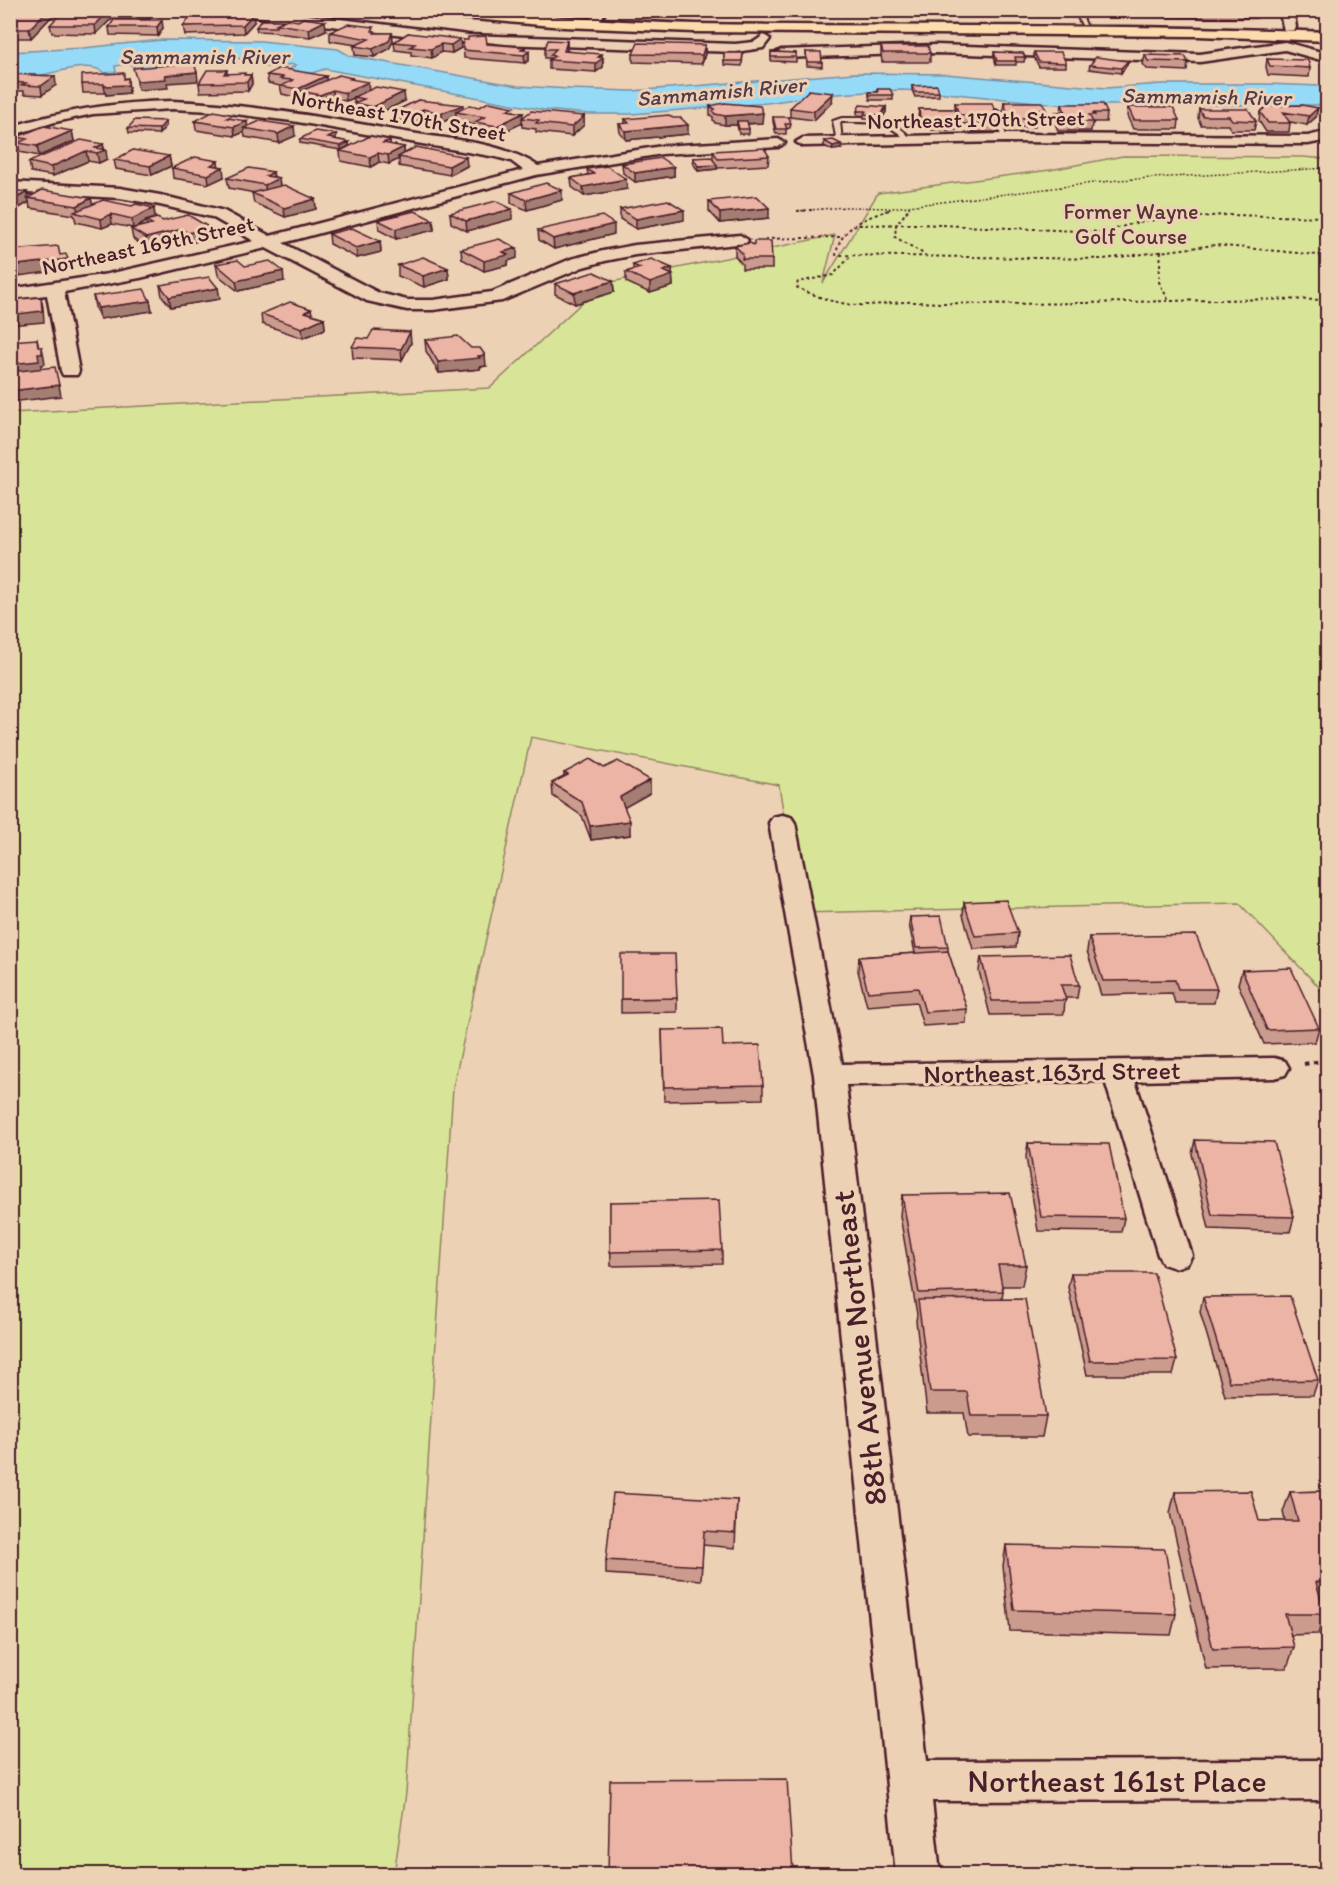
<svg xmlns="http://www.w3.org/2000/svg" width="1338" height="1885" font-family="Itim,sans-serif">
<rect width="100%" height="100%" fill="#edd1b4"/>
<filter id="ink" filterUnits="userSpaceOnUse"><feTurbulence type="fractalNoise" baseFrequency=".0167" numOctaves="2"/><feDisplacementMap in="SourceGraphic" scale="12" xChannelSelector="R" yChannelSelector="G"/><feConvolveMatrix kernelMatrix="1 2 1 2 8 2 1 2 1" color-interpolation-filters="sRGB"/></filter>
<g filter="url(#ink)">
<path fill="#eac5ac" d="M767 10H1266L1269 18 1254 21 767 15Z"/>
<path fill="#d8e598" stroke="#918262" stroke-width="1.5" d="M1123 156 1303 157 1327 159V1002L1318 986 1239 903 799 913 779 785 531 737 453 1087 406 1793 394 1874H11V413L490 388 602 284 835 235 823 283 878 193 1050 170Z"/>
<path fill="#95daf7" stroke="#778fa5" stroke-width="1.5" d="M161 40 261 41 338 49 350 56 518 86 570 89 632 91 854 73 945 74 1106 88 1161 84H1266L1320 86 1327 87 1328 105H1066L926 91 899 90 822 95 767 103 632 114H588L544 110 325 69 312 73H284L296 65C285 63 277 68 266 67L273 62 264 60C241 59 171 52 155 64L156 69 135 70 134 66 127 64 115 66 116 72 104 73C89 59 48 75 30 78 24 79 17 78 11 78V52L83 48Z"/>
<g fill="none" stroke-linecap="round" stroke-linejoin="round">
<g stroke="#4a1f2b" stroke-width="4">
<path id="service" d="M1074 10H1080L1086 25H1082Z
M996 110 999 112 1007 139 1002 138 993 112Z
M842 118C870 118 894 116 912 140L907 141C889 120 868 122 842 122H840L842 141 837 142 833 121Z"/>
</g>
<g stroke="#4a1f2b" stroke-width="5">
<path id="minor" d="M29 10 27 13 10 20V11Z
M229 10H269L468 35 735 44 754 42 764 35 770 39 763 48 735 52 468 43 235 14Z
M594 10H607L600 20 596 21 590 17Z
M1285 42 1328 54V62L1285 50 1200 62 936 53 781 58 774 54 781 50 936 45 1200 54Z
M172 101C253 104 332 119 411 133 453 140 502 142 538 166L662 146 778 139 785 143 778 147 662 154 536 175 283 243 379 293 407 300H433L492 292 571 259 603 251 635 245 740 235 748 240 746 243 635 255 605 261 583 267 502 301 433 310H407L367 301 266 248 140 278 64 292 79 371 77 375H63L61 371 47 295 10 299V289L108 274 254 241 212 217 160 205 120 198 10 192V182L120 188 160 195 224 211 270 236 523 170 511 161 496 157 292 121 212 111 172 109 93 114 55 122 10 136V127C64 110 116 102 172 101Z
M1328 131V140L1308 144 1005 142 803 146 796 142 803 138 1005 134 1308 136Z
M782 815 791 817 795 823 842 1064 1274 1058 1285 1061 1289 1068 1285 1075 1274 1078 1135 1081 1192 1255 1187 1264 1175 1268 1163 1264 1158 1255 1105 1081 846 1085 927 1761 1328 1760V1800L932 1801 940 1874H896L814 1075 769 823 773 817Z"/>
</g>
<g stroke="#4a1f2b" stroke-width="5">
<path id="tertiary" d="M1279 10H1293L1296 27 1294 30H1284Z"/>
</g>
<g stroke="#4a1f2b" stroke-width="5">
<path id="primary" d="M410 10C505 10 600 22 696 24 906 27 1117 24 1328 32V41L1198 36 694 32 564 27 417 14Z"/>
</g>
<path stroke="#4a1f2b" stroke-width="1.5" stroke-dasharray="2 2" stroke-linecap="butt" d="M797 211 846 207 890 208
M885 211 893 208 1118 180 1328 168
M906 211 911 205"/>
<path stroke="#4a1f2b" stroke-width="2" stroke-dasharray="3 3" stroke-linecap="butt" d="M889 210C865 218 840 227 836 255L1104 259 1215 245 1328 256
M908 210 896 225 895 237 924 254
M797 211 814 210
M859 225 917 224 1103 232 1143 221 1225 215 1328 217
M765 239 841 237
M1161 251 1159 282 1169 301
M850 257 833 275 798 282 796 287C815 296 836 304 857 305 877 306 897 301 916 302 1054 308 1191 297 1328 300"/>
<path stroke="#4a1f2b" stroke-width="4" stroke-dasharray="4.5 4.5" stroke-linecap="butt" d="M1304 1064 1328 1060"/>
<use href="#service" fill="#edd1b4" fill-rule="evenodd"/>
<use href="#minor" fill="#edd1b4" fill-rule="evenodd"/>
<use href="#tertiary" fill="#edd1b4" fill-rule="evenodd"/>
<use href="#primary" fill="#fcdcac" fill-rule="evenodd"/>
</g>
<path fill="#cb9b8d" stroke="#4a1f2b" stroke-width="1.5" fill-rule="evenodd" d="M24 10H51L52 16 31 38H10V18L14 17Z
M153 10V14L149 20 163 28 158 36 110 35 109 27 117 20 120 15 109 21 96 34 52 33 50 25 82 15 122 14Z
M778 10H943V15L778 14Z
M1147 10H1258L1256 18 1151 17Z
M283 21H298L326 30 310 37 277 33 276 32 257 31 256 27Z
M254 22 244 33 185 35 183 26Z
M374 31 376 33H392L393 41 389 49 374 57 355 55 354 46 357 45 330 41V32Z
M408 33 461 48 452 53 441 52 432 58 411 55V52L395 50 394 42Z
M463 40 525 47V51H529V60L525 63 464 58Z
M567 41V51L603 58V67L596 72 549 69V60L550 58H545V49Z
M705 45V54L702 64 633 62V54Z
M881 46 930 53V62H882L881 54Z
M771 52 796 53V62L771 61Z
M806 52 822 62V67L807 66Z
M994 52 1025 57 1024 62H1016V65H996L994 56Z
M1034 52 1066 63V67H1039L1034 57Z
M724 53H743L742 66 724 65Z
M1145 55 1188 62 1187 71 1147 69 1143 64Z
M1267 59 1310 68 1309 77 1268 75 1266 67Z
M1128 61 1127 65 1121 73 1089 69 1090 65Z
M227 70V74L251 75 252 84 248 91 200 92 199 83Z
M10 74 56 85 42 95 24 94V91H10Z
M267 75 326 81 352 78V79L369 90 405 101 373 116 355 112 354 98 346 101 334 99 321 104 302 100 301 96 299 98 282 94 280 86 268 83Z
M125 78 129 87V93L106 95 105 93H83L82 84Z
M912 86 939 92V96L915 97 912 90Z
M877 89 893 95V100H870L869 96V92H877Z
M418 100 463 109 514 111 523 117 584 116V125L572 136 536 132V129L522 127V123L497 135 476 131 475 125 457 121 456 116 443 122 423 118 414 123 396 120V111Z
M832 102 814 120 790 117V108Z
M1004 102 1046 110 1045 119H1036L1035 127H1008L1003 111Z
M955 103 999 123 998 132H973L971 124H958L957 120 956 130H931L930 127H920L918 118 919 109H955Z
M1062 104 1107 113 1106 122H1094L1093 124H1092L1091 131H1058L1054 121 1055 112H1061Z
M710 106 762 123 747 124 749 129V134H739L737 125H725L715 123 713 120V117L710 115Z
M1267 106 1316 117 1307 125 1290 122 1289 132H1266L1259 121 1260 112Z
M886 107V112L881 120 864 119V116L857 115V111Z
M1128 107 1179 120 1178 129H1133L1127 116Z
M1199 109 1256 121 1254 130H1231L1228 125H1201L1198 118Z
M773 117 791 124 790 128 786 129V134H776L773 122Z
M234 119 247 127 295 136 279 143 245 137 244 132 235 136 196 130 195 121Z
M625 119 688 134 626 140 620 133 619 124H625Z
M166 121V126L159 134 129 133 128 128Z
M72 131 74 141 39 156 20 152 17 137Z
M336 134V139H335L349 142V146L341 150 300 143V139Z
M824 141 841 149 832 150 824 146Z
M103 144 107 159 99 163 88 161 53 176 31 172 29 162Z
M391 145 404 147V154L467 166 450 175 399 166V159L389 164 379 162 371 167 341 161 340 151Z
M713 151 769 156 768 165 718 168 717 167V169L698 171 693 163V158L713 159Z
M169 156 171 166 152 175 116 169 114 160Z
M622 164 674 167V176L635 182 623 173Z
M219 166 224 177 209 184 173 178 172 168Z
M587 169 627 189 584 196 572 187 571 178 588 175Z
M273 172 274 177 279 178 280 186 315 199 316 209 285 217 254 203 252 193H255L229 188 227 178Z
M10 190 28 198H91L92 204 132 206 154 208 155 218 211 238 189 243 183 239 147 248 133 239 131 229 133 228 112 224 102 228 76 222 74 215 30 208 29 202 13 212 10 211ZM146 222 147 225 134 228Z
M511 193 562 200 527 210 511 203Z
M709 201 769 218 720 223 709 211Z
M620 209 684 220 636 229 620 219Z
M450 213 512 219 467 231 451 223Z
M378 220H433L434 230 396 239 379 230Z
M538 230 614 234 554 249 539 240Z
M329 234 380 241 381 252 357 258 330 244Z
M735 246 772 259V269H742V264L735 256Z
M461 249 517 258 508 261V265L484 271 462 259Z
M216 264 245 266 284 281 238 291 218 275Z
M398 265 448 268 449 279 424 287 398 276Z
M633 265 672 275 673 286 650 293 626 282V272L633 270Z
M613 281 614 292 575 304 555 294V284Z
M160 285 220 299 171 307 162 296Z
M93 296 150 301 152 311 100 319 95 307Z
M311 309 312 314 324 318 325 329 303 338 262 324 261 314Z
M425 340 486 366 480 367V369L439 373 426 351Z
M411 343 402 360 353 358 352 347Z
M604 768 650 793 624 807 630 835 591 840 582 816 553 796 552 783 564 777V773Z
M964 902 1018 933 1016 947 973 949 963 915Z
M910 917 948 947V951L967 1009 966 1023 923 1026 916 1002 867 1006 858 971 859 957 915 953 909 924Z
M1089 937 1217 989 1214 1003H1175L1172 993 1101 995 1087 951Z
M981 957 1079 985 1077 998H1065L1064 1014 990 1015 979 971Z
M1242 970 1319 1028 1315 1042 1264 1044 1238 984Z
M677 998V1012L621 1013V999Z
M662 1030 723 1046 763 1085V1099L664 1101Z
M1195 1140 1294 1217 1290 1232 1209 1229 1192 1154Z
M1028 1143 1124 1218 1121 1232 1038 1231 1026 1157Z
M902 1195 1026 1265 1022 1286H1002L1003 1291 1002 1299 1046 1416 1042 1437H968L964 1413H927L916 1321 917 1314 900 1216Z
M610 1202 722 1250V1264L611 1266Z
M1071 1273 1177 1360 1173 1375H1087L1068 1287Z
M1203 1297 1318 1380 1313 1395 1225 1396 1200 1312Z
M1328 1491V1603H1322L1325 1614 1318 1634 1290 1635 1294 1647 1287 1668 1206 1669 1170 1513 1175 1492 1259 1521H1285L1283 1512 1290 1492Z
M737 1500 735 1548 703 1545 701 1580 606 1574V1560Z
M1006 1545 1176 1614 1171 1635 1010 1631 1003 1566Z
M793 1872V1875H608Z"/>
<path fill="#a57e73" stroke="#4a1f2b" stroke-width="1.5" d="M48 10H51L52 16 31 38 29 29Z
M112 10H121L122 14 109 21 96 34 95 25 108 12Z
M153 10V14L146 23V19Z
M253 14 254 22 244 33 243 25Z
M162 20 163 28 158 36 157 27Z
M325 21 326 30 310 37 309 29Z
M392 33 393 41 389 49 374 57 373 49Z
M460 39 461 48 452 53 451 45Z
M567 41V49L564 59V51Z
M441 44V52L432 58 431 49Z
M705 45V54L702 64V55Z
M525 47V54L529 51V60L525 63 524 55 521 50Z
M602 54 603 67 596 72V63L598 57Z
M1128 61 1127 65 1121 73V68Z
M197 72 198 81 167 83 168 88 138 90 137 81 165 75Z
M251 75 252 84 248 91 247 82Z
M55 76 56 85 42 95 41 86Z
M326 76 327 85 301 91V96L299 98 298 89Z
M128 78 129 93 106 95 104 86Z
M368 82 369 91 354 97V98L346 101 345 93Z
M333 90 334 99 321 104 320 95Z
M404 92 405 101 373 116V107Z
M833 93 832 102 814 120V111Z
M463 105V113L456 112V116L443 122 442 113Z
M886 107V112L881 120V115Z
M1318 108 1316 117 1307 125 1309 116Z
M423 109V118L414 123V114Z
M523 113 522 123 497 135V126Z
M763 113 762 123 738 124 737 121V125H725V116Z
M584 116V125L572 136V127Z
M166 121V126L159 134V129Z
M247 121 248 129 244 128V132L235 136 234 127Z
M688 125V134L626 140 625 131Z
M294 126 295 136 279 143 278 134Z
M72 131 74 141 39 156 37 146Z
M336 134V139L329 143 328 138Z
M390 140 391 149 383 143Z
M349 142V146L341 150V146Z
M103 144 104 150H106L107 159 99 163 97 153 95 148Z
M841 144V149L832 150 833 146Z
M404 147V156L398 157 399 159 389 164 388 155Z
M86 151 88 161 53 176 51 167Z
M378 153 379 162 371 167 370 157Z
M169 156 171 166 152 175 150 166Z
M466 157 467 166 450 175 449 166Z
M218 161 219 169 223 167 224 177 209 184 208 175 211 165Z
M717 165V169L698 171V166Z
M674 167V176L635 182V173Z
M273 172 274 181 279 178 280 188 266 195 265 185 266 176Z
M626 179 627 189 584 196 583 187Z
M562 190V200L527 210 526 200Z
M27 192 29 202 13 212 11 202Z
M91 198 93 207 78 213 77 206Z
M315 199 316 209 285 217 284 208Z
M154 208 155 218 146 221V222L133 229 132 219Z
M769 208V218L720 223V213Z
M512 209V219L467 231 466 221Z
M684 210V220L636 229V219Z
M111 214 112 224 102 228 101 219Z
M433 220 434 230 396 239V229Z
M614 224V234L554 249 553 239Z
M210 228 211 238 189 243 188 233Z
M182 229 183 239 147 248 146 238Z
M380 241 381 252 357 258 356 248Z
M517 248V258L508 261V265L484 271V261L503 252Z
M10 258H15L17 268 10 269Z
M68 259 70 269 19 276 17 265Z
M448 268 449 279 424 287 423 276Z
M672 268 673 286 650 293V283L663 271Z
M283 271 284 281 238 291 236 281Z
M613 281 614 292 575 304 574 293Z
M218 288 220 299 171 307 169 297Z
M41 297 43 307 44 322 10 325V315Z
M150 301 152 311 100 319 98 308Z
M324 318 325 329 303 338 302 328Z
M410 332 411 343 402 360 401 349Z
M37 339 39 349 42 347 44 357 45 364 41 365V372L10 375V364Z
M485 355 486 366 480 367V369L439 373 438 362Z
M59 385 61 396 11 402 10 391Z
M650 780V793L620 810V797Z
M630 821V835L591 840 590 826Z"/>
<path fill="#ecb4a4" stroke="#4a1f2b" stroke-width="1.5" d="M24 10H48L29 29H10V18L14 17Z
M92 10H112L108 12 95 25H50L59 15H82Z
M124 10H152L146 19H117Z
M192 14H253L243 25 183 26Z
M303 18 325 21 309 29 276 24 287 19 298 21Z
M114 20H162L157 27H109Z
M261 20H283L282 22 276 24V27H256Z
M348 24 374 27 372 31H375L374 33H392L389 41 373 49 354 46 369 39 330 32Z
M408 33 460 39 451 45 441 44 431 49 410 47 415 44 394 42Z
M486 36 487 44 525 47 521 50 529 51 524 55 463 50V40H468V37Z
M548 40 567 41 564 51 602 54 598 57 603 58 596 63 549 60 555 56 550 55 556 49H545Z
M638 43 705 45 702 55 633 54Z
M881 46H928L930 53H883Z
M771 52 796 53V57H771Z
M806 52H821L822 62H807Z
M994 52 1023 53 1025 57H1015L1016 61H997Z
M1034 52H1061L1066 63 1039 62Z
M724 53H743L742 61H724Z
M1145 55 1185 56 1188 62 1148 61Z
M1096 57 1128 61 1121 68 1090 65Z
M1267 59 1308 60 1310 68 1270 66Z
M194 63 197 72 165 75 166 79 137 81 133 68Z
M279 68 326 76 298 89 281 86 294 80 280 79 283 77 267 75Z
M207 70H227L224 74 245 73 244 75H251L247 82 199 83Z
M124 73V79L128 78V85L104 86V84H82V75Z
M10 74 55 76 41 86 22 85 26 83 10 82Z
M339 75 352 78 350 79 368 82 345 93 333 90 320 95 301 91Z
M937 85 939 92H915L912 86Z
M376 87 404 92 373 107 354 103 364 99 354 97Z
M877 89H890L893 95H870L869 92H878Z
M809 90 833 93 814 111 790 108Z
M418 100 463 105 442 113 423 109 414 114 396 111Z
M489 102 514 107 507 110 523 113 497 126 475 122 485 117 456 112 470 105 479 107Z
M1004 102H1042L1046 110H1033L1036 118H1009Z
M724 103 760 106 763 113 725 116 715 114 713 111 715 109 710 106Z
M955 103H992L999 123H974L972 115H959Z
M1062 104H1103L1107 113H1093L1095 115H1089L1093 122H1059L1055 112H1065Z
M860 105 886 107 881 115 864 114 866 111H857Z
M1302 105 1318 108 1309 116 1283 112 1290 123H1268L1260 112 1267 106Z
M1128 107H1173L1179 120H1134Z
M919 109H955L957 121H931V118H920Z
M1199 109H1248L1256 121 1232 120 1229 116H1203Z
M214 111 234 115 227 118 247 121 234 127 195 121Z
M531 111 584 116 572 127 536 123 539 120 522 118Z
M669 115 673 118H681L688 125 625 131 619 124 629 123 625 119Z
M773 117H789L791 124H785L787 129H776Z
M135 120 166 121 159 129 128 128Z
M260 121 294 126 278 134 244 128Z
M737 121H747L749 129H739Z
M44 126 72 131 37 146 18 143 27 139 17 137Z
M315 131 336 134 328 138 349 142 341 146 300 139Z
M370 136 390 140 383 143 404 147 388 155 378 153 370 157 340 151Z
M81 140 103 144 95 148 106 150 97 153 86 151 51 167 29 162Z
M833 140 841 144 833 146 824 141Z
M416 147 466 157 449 166 398 157Z
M764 148 769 156 718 159 713 151Z
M133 150 169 156 150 166 114 160Z
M195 157 218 161 211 165 223 167 208 175 172 168Z
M711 157 717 165 698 166 693 158Z
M661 158 674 167 635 173 622 164Z
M607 166 626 179 583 187 571 178 594 174 587 169Z
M249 168 273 172 266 176 279 178 265 185 227 178Z
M546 183 562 190 526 200 511 193Z
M284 185 315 199 284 208 252 193Z
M10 190 27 192 10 202Z
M42 190 91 198 77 206 28 198Z
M757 196 769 208 720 213 709 201Z
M103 200 132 206 136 204 154 208 132 219 111 214 101 219 74 212Z
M668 200 684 210 636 219 620 209Z
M496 201 512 209 466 221 450 213Z
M415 211 433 220 396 229 378 220Z
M188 215 210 228 188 233 182 229 146 238 131 229 152 224 146 221 157 218 163 221Z
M602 216 614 224 553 239 538 230Z
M352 228 380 241 356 248 329 234Z
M499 239 517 248 503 252 508 255 484 261 461 249Z
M754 241H771L772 259H742L743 254 735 246 750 243 754 245Z
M58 246 60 255 66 254 68 259 17 265 15 258H10V250Z
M423 257 448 268 423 276 398 265Z
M651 259 672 268 663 271 673 275 650 283 626 272 640 268 633 265Z
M238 260 245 266 270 261 283 271 236 281 216 264Z
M594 272 613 281 574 293 555 284Z
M209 277 218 288 169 297 160 285Z
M144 289 150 301 98 308 93 296Z
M41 297 42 311 10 315V300Z
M290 302 311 309 305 312 324 318 302 328 261 314Z
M373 330 410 332 401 349 352 347 357 338 368 339Z
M458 336 471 348H480L485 355 478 356 480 358 438 362 425 340Z
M37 339 38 347H42V354H38L39 361 10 364V341Z
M55 367 59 385 10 391V372Z
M590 759 604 768 618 761 650 780 620 797 630 821 590 826 582 802 552 783 568 775 564 773Z
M1006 900 1018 933 975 936 964 902Z
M941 916 948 947 916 948 910 917Z
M1196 935 1217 989H1178L1175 980 1103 981 1089 937Z
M948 951 967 1009 925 1012 918 988 868 992 859 957Z
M621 954H675L677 998 621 999Z
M1070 955 1079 985H1061L1066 1000 992 1001 981 957Z
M1291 968 1319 1028 1267 1030 1242 970Z
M722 1029 723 1046 760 1045 763 1085 664 1087 662 1030Z
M1195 1140 1274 1142 1294 1217 1212 1215Z
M1028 1143 1109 1144 1124 1218 1041 1217Z
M1010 1193 1026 1265H998L1003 1291 919 1293 902 1195Z
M719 1200 722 1250 610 1252V1202Z
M1071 1273H1154L1177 1360 1090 1361Z
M1290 1296 1318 1380 1229 1382 1203 1297Z
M1025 1299 1046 1416H971L967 1392H930L918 1300Z
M1251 1491 1259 1521H1298L1290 1492 1328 1491V1582H1316L1325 1614H1285L1294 1647 1213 1649 1175 1492Z
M613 1493 737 1500 735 1533 704 1531 702 1566 606 1560Z
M1006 1545 1165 1549 1176 1614 1014 1610Z
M787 1779 793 1872 738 1873V1875H703V1873H684V1875H608L610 1780Z"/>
</g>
<g text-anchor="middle" stroke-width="6" stroke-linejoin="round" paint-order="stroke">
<g font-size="22" font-style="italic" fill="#553b4a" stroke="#edd1b4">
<text x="204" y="64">Sammamish River</text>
<text transform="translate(721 91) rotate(-5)" y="8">Sammamish River</text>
<text transform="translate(1206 96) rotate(1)" y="8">Sammamish River</text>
</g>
<g font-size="22" fill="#4a1f2b" stroke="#edd1b4">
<text transform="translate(399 115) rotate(10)" y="8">Northeast 170th Street</text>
<text transform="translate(976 119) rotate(-1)" y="8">Northeast 170th Street</text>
<text transform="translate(148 245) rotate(-12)" y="8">Northeast 169th Street</text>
</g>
<g font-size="22" fill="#583336" stroke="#edd1b4">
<text x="1131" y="219">Former Wayne<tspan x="1131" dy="25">Golf Course</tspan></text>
</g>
<g font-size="26" fill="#4a1f2b" stroke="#edd1b4">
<text transform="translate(1052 1072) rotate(-1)" y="9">Northeast 163rd Street</text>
</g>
<g font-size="32" fill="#4a1f2b" stroke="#edd1b4">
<text transform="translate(859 1348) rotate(-96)" y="11">88th Avenue Northeast</text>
<text x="1117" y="1792">Northeast 161st Place</text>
</g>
</g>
<rect width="1338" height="1885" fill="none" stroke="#edd1b4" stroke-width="36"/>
<rect x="18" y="18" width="1302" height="1849" fill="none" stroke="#4a1f2b" stroke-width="2" filter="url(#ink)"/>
</svg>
